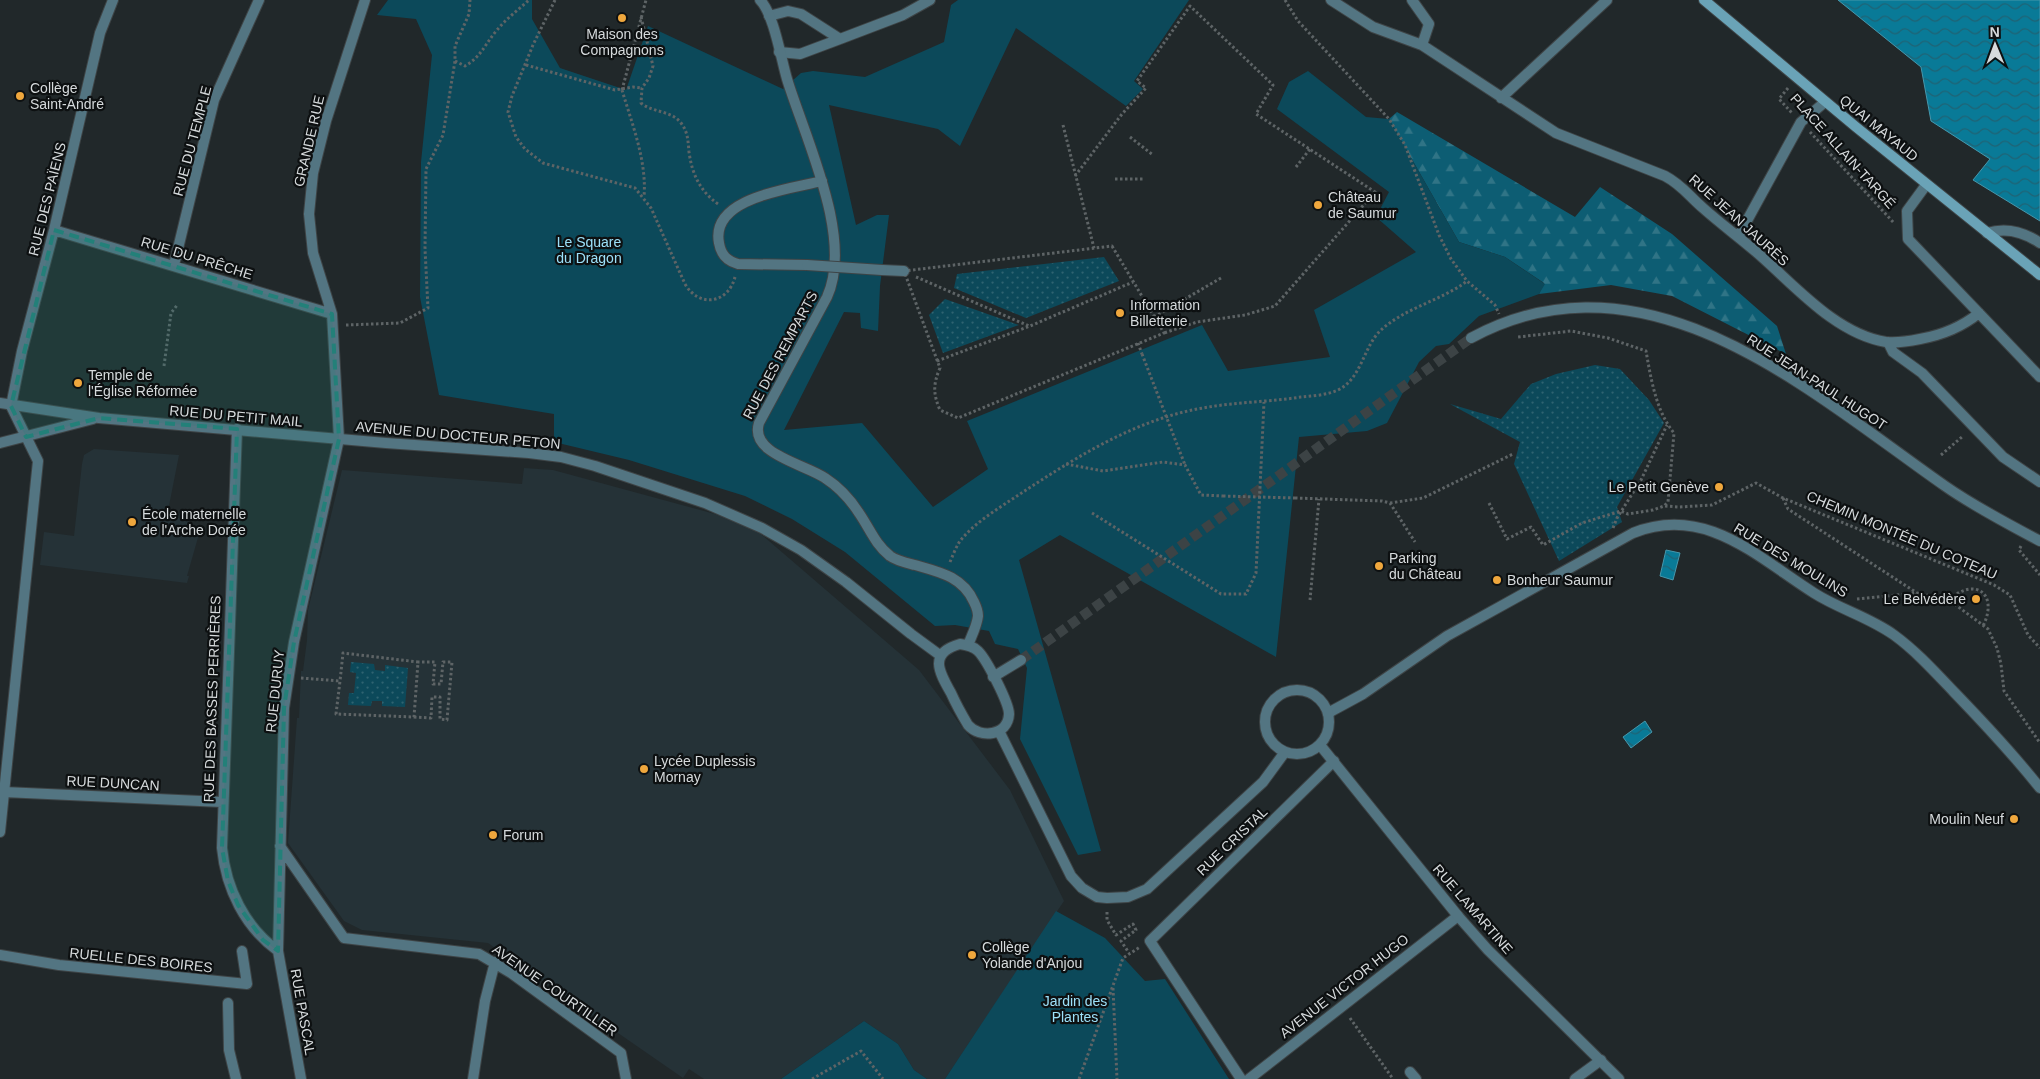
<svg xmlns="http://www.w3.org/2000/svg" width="2040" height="1079" font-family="Helvetica,sans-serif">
<defs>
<pattern id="grass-dots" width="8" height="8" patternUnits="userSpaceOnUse" patternTransform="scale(1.25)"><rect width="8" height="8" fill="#0c495a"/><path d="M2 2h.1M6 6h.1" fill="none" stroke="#2f6371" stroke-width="1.8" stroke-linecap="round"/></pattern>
<pattern id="forest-firs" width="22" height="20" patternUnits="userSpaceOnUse" patternTransform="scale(1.25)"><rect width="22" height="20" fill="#0d5d73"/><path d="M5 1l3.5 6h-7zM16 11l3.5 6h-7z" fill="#307486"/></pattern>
<pattern id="water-waves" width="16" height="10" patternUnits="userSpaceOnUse" patternTransform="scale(1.25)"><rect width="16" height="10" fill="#097a97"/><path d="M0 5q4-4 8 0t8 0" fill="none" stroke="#1f6375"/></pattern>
</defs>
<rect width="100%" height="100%" fill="#21282a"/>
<path fill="#253237" d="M94 449 179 455 168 511 189 514 188 530 199 534 187 576H189L187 583 40 565 44 532 74 536 82 464 84 455Z
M524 468 553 470 748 523 919 670 1010 790 1064 901 945 1079H927L914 1070 898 1044 864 1021 781 1079H704L689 1069 683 1078 488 943 362 930 344 921 288 843 297 718H299L301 671H303L307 640 308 610 342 470 522 484Z"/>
<path fill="url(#grass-dots)" d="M1104 257 1119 281 1026 318 954 288 957 274Z
M945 299 1019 325 943 353 929 315Z
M1595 365 1620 369 1649 400 1664 423 1617 507 1622 522 1559 561 1514 464 1520 442 1450 404 1501 419 1531 384 1556 374Z
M351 662 374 664 375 670 385 671V665L408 668 405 707 382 706V701H372L371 706 348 705 349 693H354L356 673 350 672Z"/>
<path fill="url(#forest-firs)" d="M1397 112 1575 217 1600 187 1672 234 1777 326 1786 354 1672 296 1611 285 1539 294 1544 283 1505 257 1459 242 1389 119Z"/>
<path fill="#0c495a" d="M388 0H532V19L560 68 626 90 648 26 783 89 801 73 813 71 865 77 944 42 951 5 958 0H1189L1134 81 1143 89 1126 106 1016 28 960 146 938 129 829 105 856 225 877 215H889L880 286 878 331 861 328 860 313 844 312 784 430 862 423 933 507 988 469 967 421 1202 325 1228 371 1330 357 1314 310 1416 252 1376 217 1389 192 1277 109 1289 82 1308 71 1366 117 1389 119 1459 242 1505 257 1545 284 1539 294 1479 316 1449 344 1436 346 1419 362 1387 423 1367 431 1299 437 1276 657 1060 535 1019 560 1101 851 1078 855 1020 739 1027 668 1018 649 995 644 989 631 955 625 935 626 845 552 792 519 745 496 629 460 554 442V414L439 395 420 297 421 162 432 55 416 19 377 15Z
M1056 911 1105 938 1145 981 1165 979 1229 1079H945Z
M864 1021 898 1044 914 1070 927 1079H781Z"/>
<path fill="url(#water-waves)" stroke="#4697ac" d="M1838 0H2040V221L1973 180 1990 159 1931 121 1921 67Z
M1666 550 1680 553 1673 580 1660 576Z
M1645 721 1652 732 1631 748 1623 737Z"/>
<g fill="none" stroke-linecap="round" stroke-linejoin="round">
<path stroke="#3c4345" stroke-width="10" stroke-dasharray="10 5" stroke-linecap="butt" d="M1021 660 1471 338"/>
<g stroke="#3e4446" stroke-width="12">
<path id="service" d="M1987 233C2006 227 2024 232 2040 243
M807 265 738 264C727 261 721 255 719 243 710 197 791 189 822 181
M882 270 904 271
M228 1003 229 1050 236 1079
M1410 1072 1416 1079"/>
</g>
<g stroke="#3e4446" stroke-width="12">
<path id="pedestrian" d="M769 16 788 11 801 14 840 39 903 15 930 0
M779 52 800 54 840 39"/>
</g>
<g stroke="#3e4446" stroke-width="12">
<path id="minor" d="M760 0C774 14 781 59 787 79 805 138 854 238 827 297L759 423C749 454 805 464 825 478 839 487 850 499 859 513 870 529 875 544 890 556 897 561 907 563 915 565 940 572 963 577 974 602 976 606 978 612 978 616 977 626 971 637 968 645
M1331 0 1373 27 1422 45 1556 133 1665 176C1682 185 1689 196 1703 208 1722 225 1743 240 1762 257 1797 288 1837 334 1886 342 1897 343 1910 341 1920 339 1942 335 1962 327 1979 313
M1412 0 1429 24 1422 45
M1501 98 1607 0
M1926 185 1907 211 1908 239 2040 377
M54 230 332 314
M1738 237 1801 122 1825 102
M174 265 214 100 259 0
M1888 342 1893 352 1922 373 2003 457 2040 482
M237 429 222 848C226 889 245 927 278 951
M1328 713 1363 694 1447 636 1633 533C1705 504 1757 557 1814 593 1839 609 1869 617 1894 635 1916 651 1935 672 1954 692 1984 723 2013 754 2040 788
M4 792 222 802
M0 832 38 461 11 406 22 351 54 230 100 33 113 0
M280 846 344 938 479 954 511 973 621 1053 626 1079
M0 955 59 965 247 984 242 951
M301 1079 278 951 284 708 294 642 339 439 332 314 313 253 309 214 313 173 326 121 365 0
M473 1079 485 1001 495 962
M1241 1079 1150 941 1334 761
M1249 1079 1458 916
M1575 1079 1601 1060"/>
</g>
<g stroke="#3e4446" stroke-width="12">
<path id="tertiary" d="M1471 338C1647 243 1809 391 1945 486 1975 507 2008 524 2040 541
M0 403 99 418 386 443 529 453 561 457 595 466 705 503 762 528 801 550 846 582 911 634 941 656
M0 443 93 419
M960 644C967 645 973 646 978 651 987 660 1009 703 1009 714 1008 736 980 739 968 725 962 715 956 704 951 693 939 672 928 653 960 644Z
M993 677 1021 660
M1265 722a32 32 0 1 1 64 0a32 32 0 1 1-64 0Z
M999 731 1071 876 1082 888 1097 897 1107 898 1128 897 1147 889 1263 782 1285 752
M1320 745 1458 916 1488 950 1619 1079"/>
</g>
<g stroke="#3e4446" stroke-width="12">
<path id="secondary" d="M1704 0 1856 127 2040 275"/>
</g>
<path stroke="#5e6466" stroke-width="3" stroke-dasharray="2.5 2.5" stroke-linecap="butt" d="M555 0 533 45 512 96 508 112 516 137 525 149 543 163 635 188 651 208 685 284C699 308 728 304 735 277
M1285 0 1298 21 1389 119 1405 145 1439 235 1451 259 1467 281 1495 305 1499 314
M641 17 653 66 649 78 642 88 641 103C653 113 671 110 681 123 688 132 688 141 689 152 692 174 700 191 718 204
M455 61 465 66C481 57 485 44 497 30 506 19 518 10 529 0
M526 65 615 90 633 87 642 88
M1788 88 1779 99 1792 113
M622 90C632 124 647 161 644 197
M622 90 646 0
M1063 125 1094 248
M1810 132 1894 223
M1130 137 1153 155
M1296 167 1310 149
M1075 176 1122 114 1146 88 1137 81 1190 6 1273 85 1256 114 1375 192 1275 306 1245 315 1197 322 1164 333
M1115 179H1145
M1112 246 1164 333 958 418 940 410C933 394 933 384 940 368L904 271Z
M916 277 1029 326
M1154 317 1221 278
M346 325 400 323 428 308 425 249 426 169 443 135 455 61V46L469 14 470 0
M1138 343 1142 354
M937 361 1030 326 1133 282
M164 366 171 313 178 304
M1941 455 1963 436
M1066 464 1103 471 1163 462 1185 465 1201 495 1223 496
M1295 498 1382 501 1390 503 1415 542
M1783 498 1788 509 1917 593
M1390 503 1423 498 1513 454
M1489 503 1507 539 1531 527 1543 545 1582 523 1621 511 1628 514 1653 510 1664 506 1668 502 1674 433C1656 411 1651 379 1646 351L1608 338 1571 331 1518 337
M1665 506 1679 507 1712 505 1756 483 1783 498 1994 585 2010 595 2028 635 2040 648
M1092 513 1221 594H1246L1256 573 1264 402
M1613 528 1617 518 1641 480 1667 425
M2021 546 2019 550 2040 575
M950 562C953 555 956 547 960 541 976 521 1001 507 1023 492 1078 456 1137 419 1203 408 1235 402 1269 402 1301 397 1313 396 1327 395 1338 390 1361 379 1363 349 1379 332 1403 308 1441 301 1467 281
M1857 599 1917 593 1949 600 1988 629 1997 648 2001 664 2004 691 2040 743
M1310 600 1319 499
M1949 600C1975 576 1999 594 1983 626
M301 678 340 681 336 714 414 717 418 662 343 653 340 681
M414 717 431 718 432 697H440V719L447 720 452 662H443L441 684H433L435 662H418
M1107 912V920L1116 935 1133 924 1136 930 1121 941 1129 953
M1113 988 1117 1079
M1350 1018 1393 1079
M812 1079 861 1051 883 1079
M1079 1079 1123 958 1140 947"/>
<use href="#service" stroke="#537582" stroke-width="10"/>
<use href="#pedestrian" stroke="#537582" stroke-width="10"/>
<use href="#minor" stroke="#537582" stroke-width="10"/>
<use href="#tertiary" stroke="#537582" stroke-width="10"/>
<use href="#secondary" stroke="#6aa3b7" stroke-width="10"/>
<g stroke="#3e4446" stroke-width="12" stroke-linecap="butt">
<path id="service-bridge" d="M807 265 882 270"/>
</g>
<path stroke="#5e6466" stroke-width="3" stroke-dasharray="2.5 2.5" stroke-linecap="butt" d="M1142 354 1185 465
M1223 496 1295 498"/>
<use href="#service-bridge" stroke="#537582" stroke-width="10"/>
</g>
<path fill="#238079" fill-opacity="0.2" stroke="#238079" stroke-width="4" stroke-dasharray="10 6" stroke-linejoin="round" d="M54 230 332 314 339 439 294 642 284 708 278 951 263 940 238 905 228 881 222 848 237 429 99 418 26 437 11 406Z"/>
<g fill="#efa73d" stroke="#0d1011" stroke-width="2">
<circle cx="622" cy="18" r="5"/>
<circle cx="20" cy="96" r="5"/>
<circle cx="1318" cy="205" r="5"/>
<circle cx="1120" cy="313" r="5"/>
<circle cx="78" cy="383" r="5"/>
<circle cx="1719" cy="487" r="5"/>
<circle cx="132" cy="522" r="5"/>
<circle cx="1379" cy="566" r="5"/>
<circle cx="1497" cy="580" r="5"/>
<circle cx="1976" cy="599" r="5"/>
<circle cx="644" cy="769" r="5"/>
<circle cx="2014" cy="819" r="5"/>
<circle cx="493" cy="835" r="5"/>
<circle cx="972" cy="955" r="5"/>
</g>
<g text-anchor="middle" stroke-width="4.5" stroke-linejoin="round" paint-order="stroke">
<g font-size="14" fill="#d6dadc" stroke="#0d1011" text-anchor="start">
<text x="622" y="39" text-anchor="middle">Maison des<tspan x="622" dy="16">Compagnons</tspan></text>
<text x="30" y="93">Collège<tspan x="30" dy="16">Saint-André</tspan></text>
<text x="1328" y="202">Château<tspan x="1328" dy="16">de Saumur</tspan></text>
<text x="1130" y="310">Information<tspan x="1130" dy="16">Billetterie</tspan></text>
<text x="88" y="380">Temple de<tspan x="88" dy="16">l'Église Réformée</tspan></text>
<text x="1709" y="492" text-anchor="end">Le Petit Genève</text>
<text x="142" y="519">École maternelle<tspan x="142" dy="16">de l'Arche Dorée</tspan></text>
<text x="1389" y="563">Parking<tspan x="1389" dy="16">du Château</tspan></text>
<text x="1507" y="585">Bonheur Saumur</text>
<text x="1966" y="604" text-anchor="end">Le Belvédère</text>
<text x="654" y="766">Lycée Duplessis<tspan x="654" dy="16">Mornay</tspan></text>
<text x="2004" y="824" text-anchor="end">Moulin Neuf</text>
<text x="503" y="840">Forum</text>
<text x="982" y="952">Collège<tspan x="982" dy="16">Yolande d'Anjou</tspan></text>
</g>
<g font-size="14" fill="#d6dadc" stroke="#0d1011">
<text transform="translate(1879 128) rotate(39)" y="5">QUAI MAYAUD</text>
<text transform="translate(192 141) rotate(-75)" y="5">RUE DU TEMPLE</text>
<text transform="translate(309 141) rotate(-77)" y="5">GRANDE RUE</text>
<text transform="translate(1843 151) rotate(48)" y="5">PLACE ALLAIN-TARGÉ</text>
<text transform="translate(47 199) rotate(-76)" y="5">RUE DES PAÏENS</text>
<text transform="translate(1739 220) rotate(42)" y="5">RUE JEAN JAURÈS</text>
<text transform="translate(197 258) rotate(17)" y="5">RUE DU PRÊCHE</text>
<text transform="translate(780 355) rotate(-62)" y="5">RUE DES REMPARTS</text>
<text transform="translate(1817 382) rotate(33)" y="5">RUE JEAN-PAUL HUGOT</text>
<text transform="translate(236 416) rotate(5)" y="5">RUE DU PETIT MAIL</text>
<text transform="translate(458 435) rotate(5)" y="5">AVENUE DU DOCTEUR PETON</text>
<text transform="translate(1902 535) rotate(23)" y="5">CHEMIN MONTÉE DU COTEAU</text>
<text transform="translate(1791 560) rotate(31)" y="5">RUE DES MOULINS</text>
<text transform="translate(275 691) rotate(-84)" y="5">RUE DURUY</text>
<text transform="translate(212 699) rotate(-88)" y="5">RUE DES BASSES PERRIÈRES</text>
<text transform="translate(113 783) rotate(3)" y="5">RUE DUNCAN</text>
<text transform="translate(1232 841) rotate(-44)" y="5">RUE CRISTAL</text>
<text transform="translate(1473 909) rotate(49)" y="5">RUE LAMARTINE</text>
<text transform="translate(141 960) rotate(6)" y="5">RUELLE DES BOIRES</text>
<text transform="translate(1344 986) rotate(-38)" y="5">AVENUE VICTOR HUGO</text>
<text transform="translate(555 990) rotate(35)" y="5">AVENUE COURTILLER</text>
<text transform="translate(303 1012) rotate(80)" y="5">RUE PASCAL</text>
</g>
<g font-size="14" fill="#9ce0f9" stroke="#0d1011">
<text x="589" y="247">Le Square<tspan x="589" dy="16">du Dragon</tspan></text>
<text x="1075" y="1006">Jardin des<tspan x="1075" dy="16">Plantes</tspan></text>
</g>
</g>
<g transform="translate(1995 45) rotate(359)" stroke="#0d1011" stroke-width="4" paint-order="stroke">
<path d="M0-4L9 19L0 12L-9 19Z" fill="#d6dadc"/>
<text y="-8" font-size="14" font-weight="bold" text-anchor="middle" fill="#d6dadc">N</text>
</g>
</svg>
